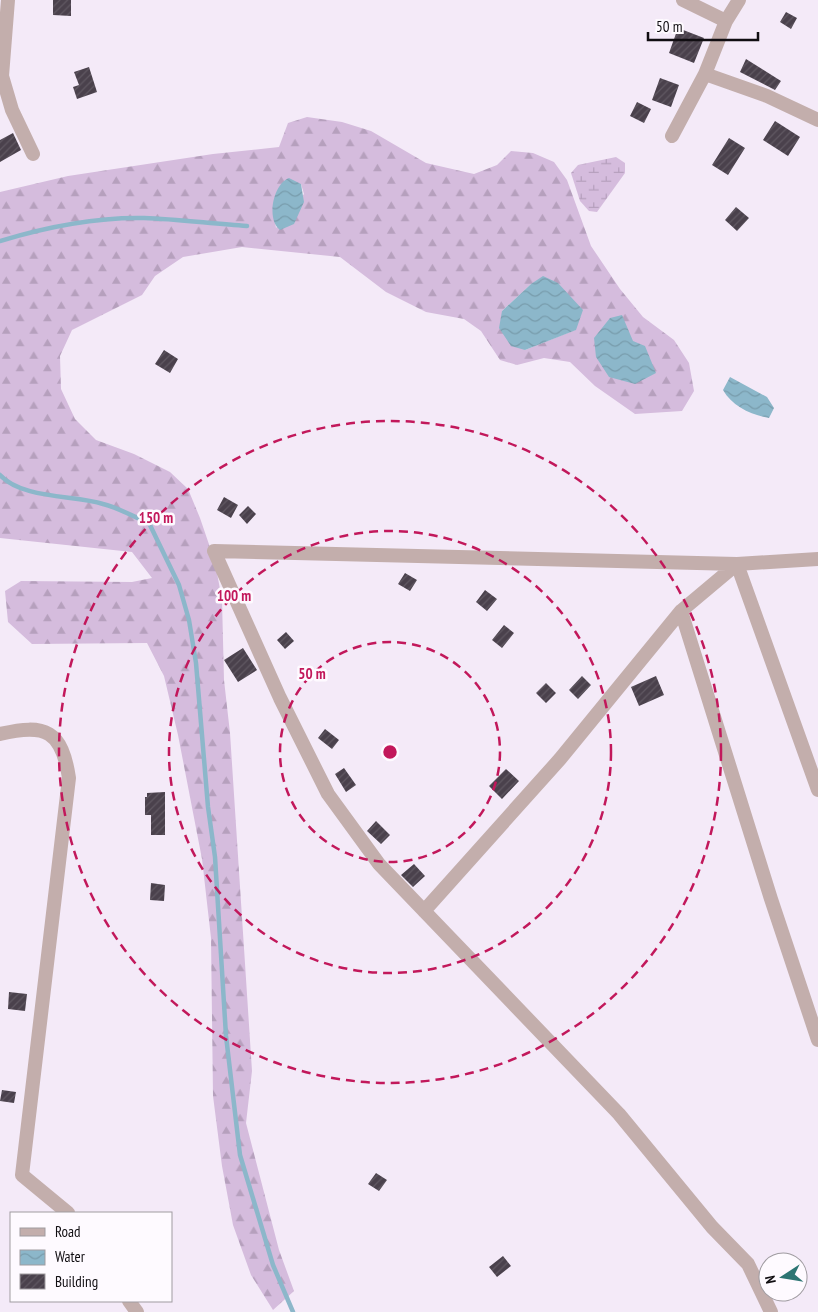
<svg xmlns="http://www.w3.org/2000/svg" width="818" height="1312" font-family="'PT Sans Narrow',sans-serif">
<defs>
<pattern id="forest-firs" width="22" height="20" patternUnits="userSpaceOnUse" patternTransform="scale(1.25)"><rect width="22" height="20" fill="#d5bcdd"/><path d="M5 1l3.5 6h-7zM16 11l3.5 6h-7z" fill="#b6a0bd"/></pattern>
<pattern id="wetland-marsh" width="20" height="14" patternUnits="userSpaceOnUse" patternTransform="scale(1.25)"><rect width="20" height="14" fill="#d5bcdd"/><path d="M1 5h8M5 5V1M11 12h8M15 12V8" fill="none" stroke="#b6a0bd"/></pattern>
<pattern id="water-waves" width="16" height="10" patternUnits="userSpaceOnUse" patternTransform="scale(1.25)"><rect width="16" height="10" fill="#8cb7ca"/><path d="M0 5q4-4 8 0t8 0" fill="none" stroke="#789cac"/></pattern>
<pattern id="building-hatch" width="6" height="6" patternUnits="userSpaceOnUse" patternTransform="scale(1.25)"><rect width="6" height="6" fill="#4a414c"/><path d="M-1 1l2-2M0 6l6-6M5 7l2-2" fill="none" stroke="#605862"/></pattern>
</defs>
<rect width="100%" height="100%" fill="#f4eaf8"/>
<path fill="url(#forest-firs)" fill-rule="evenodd" d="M307 117 342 122 371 131 426 163 474 174 497 165 511 151 533 153 554 162 567 180 591 246 620 289 643 317 674 340 689 363 694 391 682 411 635 414 595 386 570 362 544 358 517 365 500 360 481 331 464 319 426 312 386 292 340 257 242 247 183 257 155 276 142 295 72 330 60 356 61 389 75 419 96 440 134 454 170 472 188 489 200 518 215 562 222 600 224 680 230 733 252 1071 246 1123 279 1250 294 1291 273 1310 251 1275 233 1225 222 1166 213 1096 211 938 202 859 178 735 164 676 147 643 32 644 8 622 5 591 21 581 132 582 152 578 132 552 0 538V192L68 176 213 154 279 147 288 123ZM301 184 304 194 276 228 273 209ZM531 284 575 330 525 350 502 311Z"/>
<path fill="url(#wetland-marsh)" d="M616 157 625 163V173L597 212 589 211 580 201 571 173 578 165Z"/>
<path fill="url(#water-waves)" d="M289 178 301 184 304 202 294 224 280 230C266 220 273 184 289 178Z
M543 276 558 283 583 310 576 330 525 350 511 346 499 328 502 311 531 284Z
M622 315 633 341 645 346 656 373 635 384 609 377 596 357 594 338 610 318Z
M730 377 767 397 774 408 769 418C751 415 732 406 723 390Z"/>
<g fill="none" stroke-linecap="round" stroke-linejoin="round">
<path stroke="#8cb7ca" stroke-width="4.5" d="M0 241C46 227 95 217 144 218 178 219 213 224 247 226
M0 475C22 499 74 495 103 504 119 508 134 517 149 523L179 585 189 620 196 663 208 807 215 857 226 1036 240 1155 273 1265 293 1312"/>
</g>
<path fill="url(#building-hatch)" d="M53 0H71V16L53 15Z
M786 12 797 18 791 29 780 22Z
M678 28 704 38 694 63 669 53Z
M746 59 781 81 775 90 740 72Z
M89 67 97 92 77 99 73 87 79 85 74 72Z
M660 78 679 85 671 107 652 100Z
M637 102 651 109 644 123 630 116Z
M775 121 800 137 788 156 763 140Z
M13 133 21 150 0 162V140Z
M729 138 745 148 728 175 712 165Z
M736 207 749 218 737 231 725 220Z
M164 350 178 359 170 373 155 364Z
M224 497 238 505 231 518 217 510Z
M248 506 256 514 247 524 239 515Z
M405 573 417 580 410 591 398 584Z
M485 590 497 599 487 611 476 602Z
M504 625 514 633 502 648 492 640Z
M286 632 294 641 285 649 277 640Z
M243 648 257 670 238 682 224 660Z
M582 676 591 685 578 699 569 690Z
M656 676 664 695 639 706 631 687Z
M546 683 556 693 546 703 536 693Z
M325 729 339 740 332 749 318 738Z
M344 768 356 785 346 792 335 774Z
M506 769 519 781 502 799 489 786Z
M165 792V835H151V815H145V797H147V793Z
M376 821 390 835 381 844 367 831Z
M414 864 425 876 413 887 401 875Z
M151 883 165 885 164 901 150 900Z
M9 992 27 994 25 1011 8 1009Z
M2 1090 16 1092 14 1103 0 1101Z
M376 1173 387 1180 379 1191 368 1184Z
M503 1256 511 1266 497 1277 489 1267Z"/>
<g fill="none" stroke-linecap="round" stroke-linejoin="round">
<path stroke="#c3aeac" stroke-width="14" d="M8 0 2 76 12 110 33 154
M683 0 726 21
M705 74 767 96 818 120
M672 136 705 74 726 21 739 0
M681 611 771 899 818 1040
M0 734C46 723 62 731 69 778L22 1175 68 1213
M424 911 560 759 681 611 737 564 818 790
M129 1301 137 1312
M771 1312 748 1264 712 1227 619 1114 379 864 328 794 280 698 214 551 737 564 818 559"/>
</g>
<g fill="none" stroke="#c2185b" stroke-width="2.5" stroke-dasharray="9 6">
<circle cx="390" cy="752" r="110"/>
<circle cx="390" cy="752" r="221"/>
<circle cx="390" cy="752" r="331"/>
</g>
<circle cx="390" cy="752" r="8" fill="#c2185b" stroke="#fefaff" stroke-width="2.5"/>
<g font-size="15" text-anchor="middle" font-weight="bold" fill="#c2185b" stroke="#fefaff" stroke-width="5" stroke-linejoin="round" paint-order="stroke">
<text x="156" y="523">150 m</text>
<text x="234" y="601">100 m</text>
<text x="312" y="679">50 m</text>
</g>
<rect x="10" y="1212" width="162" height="90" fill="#fefaff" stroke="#9f9ba0"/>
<rect x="20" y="1228" width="25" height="8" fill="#c3aeac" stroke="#9f9ba0"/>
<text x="55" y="1237" font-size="15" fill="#100d11">Road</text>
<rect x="20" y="1250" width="25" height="15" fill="url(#water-waves)" stroke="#9f9ba0"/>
<text x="55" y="1262" font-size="15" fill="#100d11">Water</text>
<rect x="20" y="1274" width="25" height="15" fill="url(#building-hatch)" stroke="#9f9ba0"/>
<text x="55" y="1287" font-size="15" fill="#100d11">Building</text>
<g transform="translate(783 1277) rotate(258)"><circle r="24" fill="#fefaff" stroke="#9f9ba0"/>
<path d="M0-4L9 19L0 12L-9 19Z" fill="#2c7573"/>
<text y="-8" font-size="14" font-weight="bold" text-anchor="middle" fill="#100d11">N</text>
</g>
<path d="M648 32v8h110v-8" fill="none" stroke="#100d11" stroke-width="2.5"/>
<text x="656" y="32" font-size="15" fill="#100d11" stroke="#fefaff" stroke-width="4" paint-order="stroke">50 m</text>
</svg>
